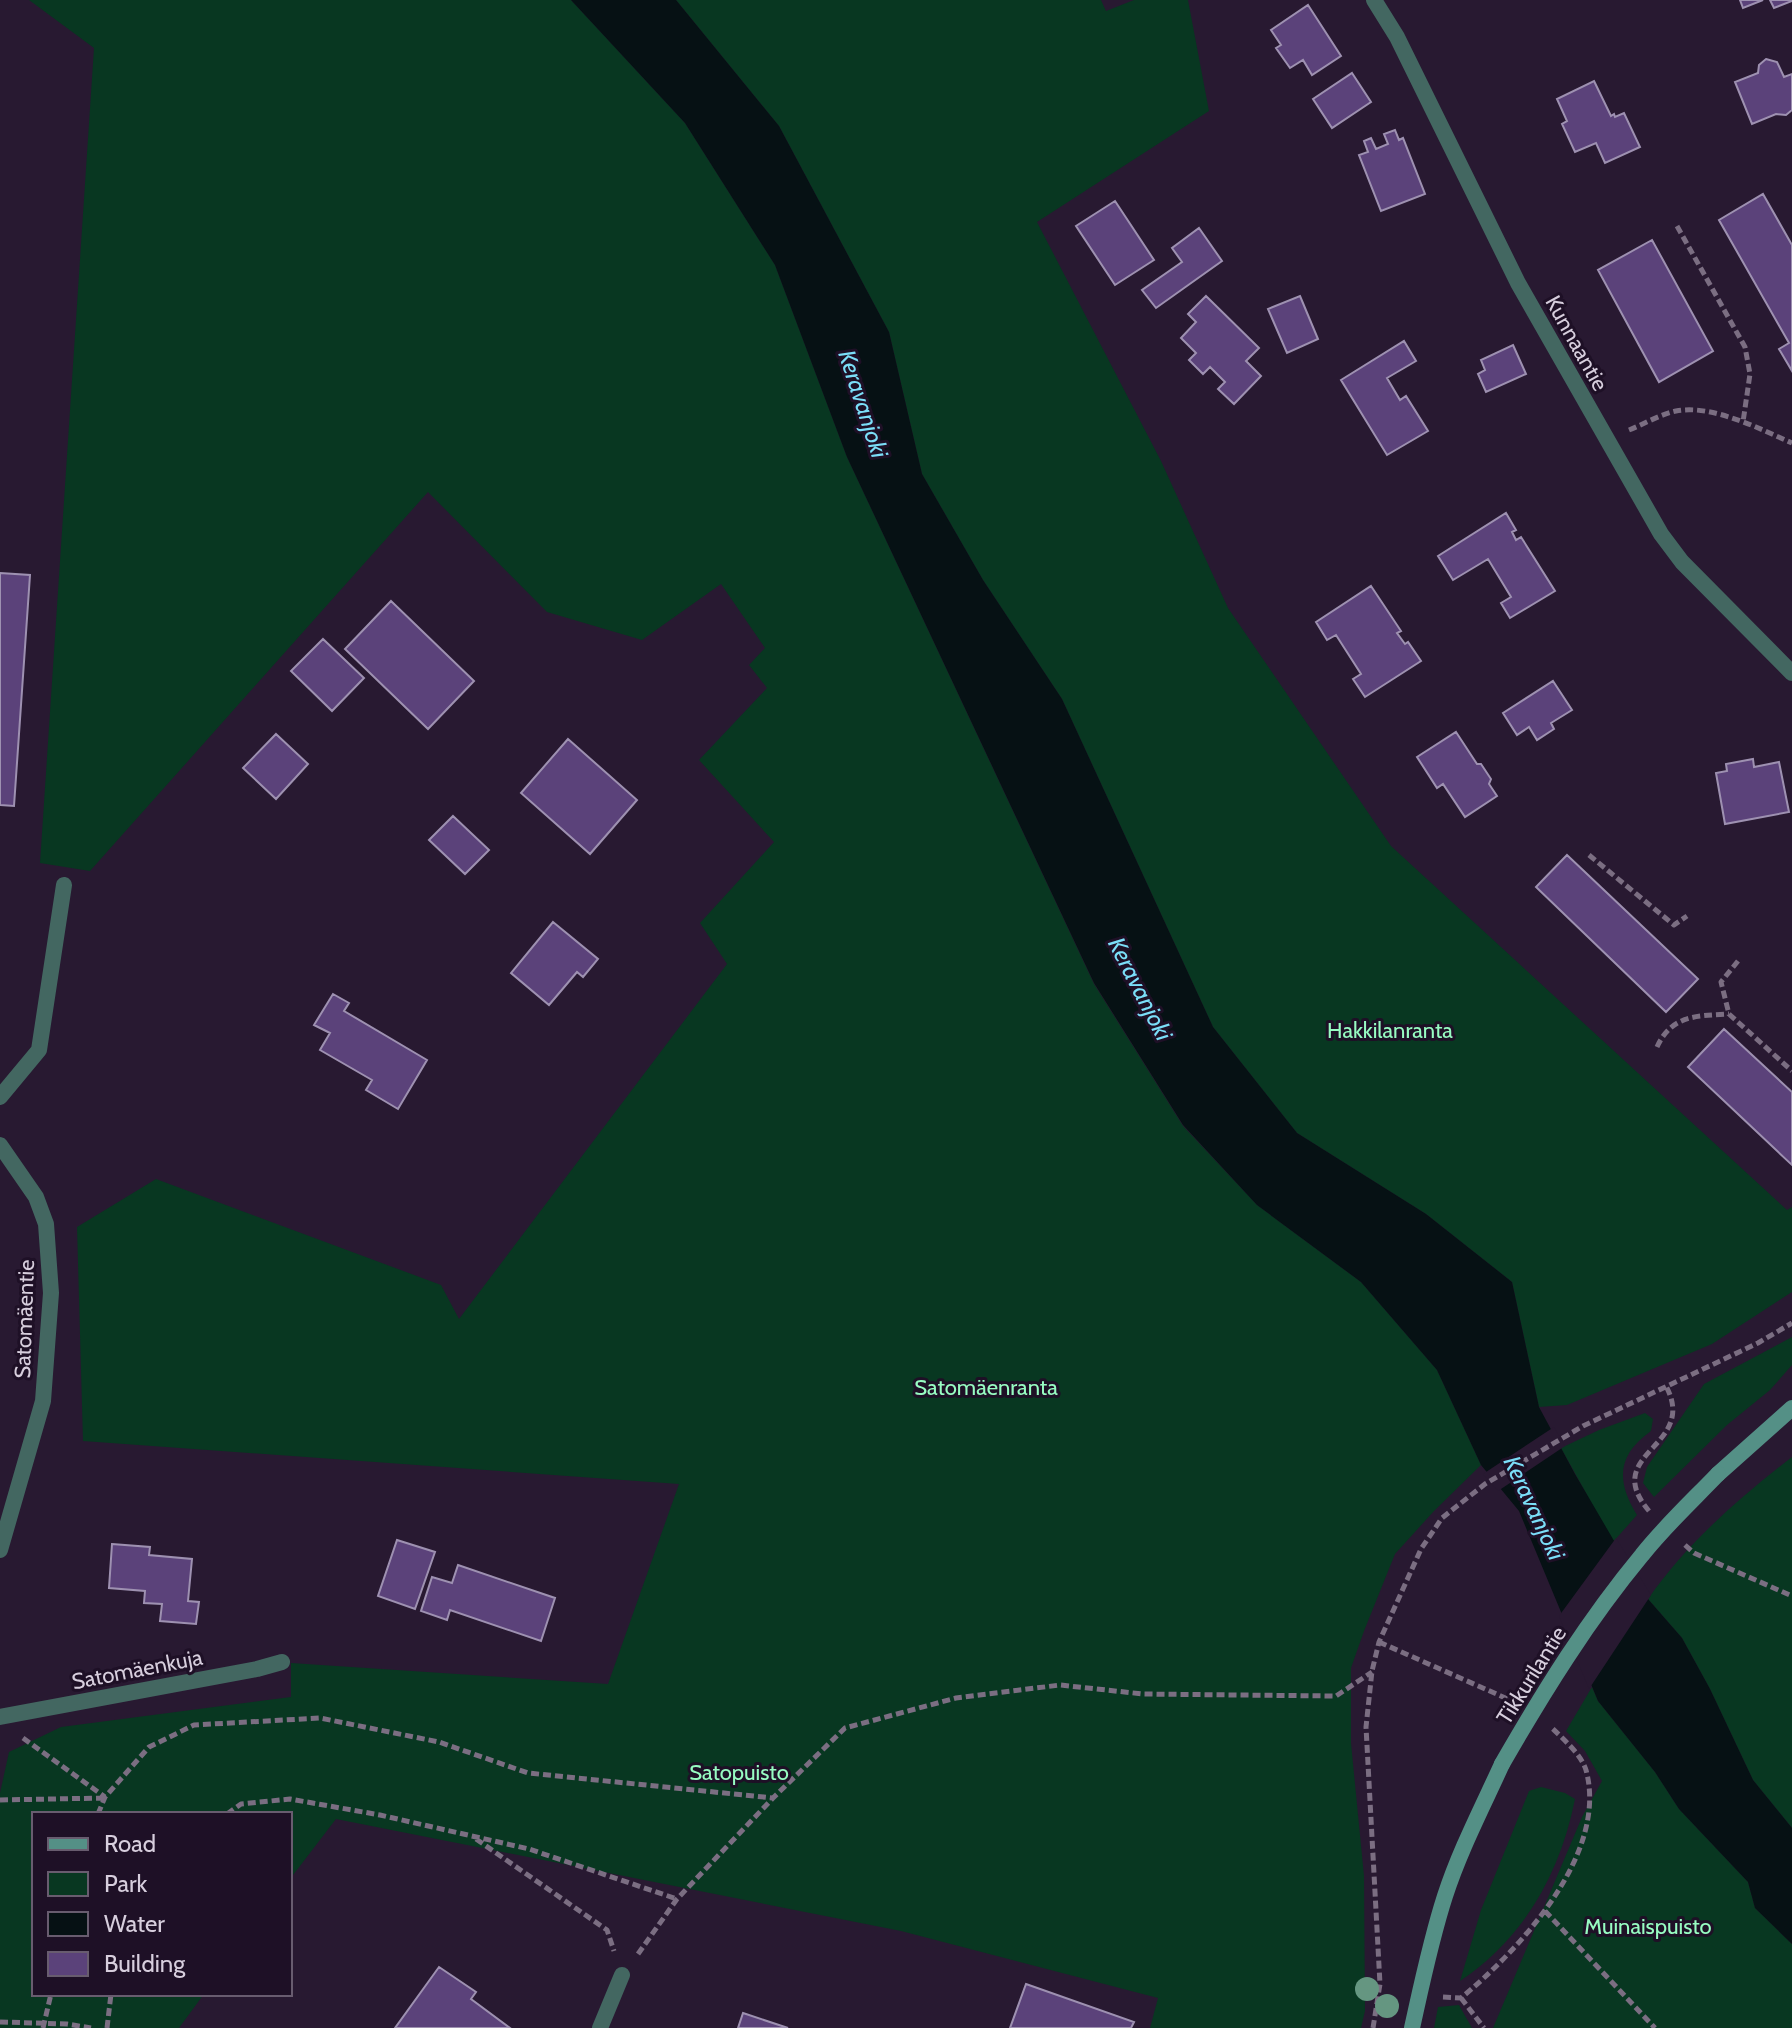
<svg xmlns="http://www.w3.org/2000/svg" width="1792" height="2028" font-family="Cabin,sans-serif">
<rect width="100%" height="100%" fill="#281931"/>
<path fill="#083721" d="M29 0H571L685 123 775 265 847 457 1094 984 1183 1126 1257 1205 1361 1282 1437 1370 1481 1465 1434 1511 1395 1554 1364 1631 1351 1668V1743L1364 1876 1365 2011 1361 2028H1150L1158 1998 901 1931 336 1819 290 1879V1814H34V1994H204L179 2028H0V1793L9 1752 61 1727 291 1697V1663L608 1684 679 1484 83 1441 77 1227 156 1179 441 1285 459 1319 727 964 700 923 774 842 699 760 767 688 749 665 765 648 721 584 642 640 547 612 428 492 90 871 40 863 94 48Z
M676 0H1101L1106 11 1134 0H1188L1209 111 1037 222 1161 461 1228 608 1391 846 1787 1210 1792 1207V1292L1712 1344 1567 1405 1539 1407 1512 1282 1426 1214 1297 1133 1213 1027 1062 699 983 580 922 474 889 332 779 126Z
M1792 1337V1365L1770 1390 1727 1425 1654 1497 1643 1483 1647 1467 1704 1384Z
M1645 1413 1653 1419 1651 1431C1617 1455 1616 1481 1637 1515L1613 1542 1561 1448 1599 1430Z
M1792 1457V1828L1753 1780 1710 1689 1682 1638 1648 1599C1687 1543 1739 1498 1792 1457Z
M1592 1687 1598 1701 1655 1772 1679 1809 1748 1882 1755 1908 1792 1944V2028H1493L1582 1817 1602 1781 1585 1751 1566 1731Z
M1541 1787 1565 1793 1575 1799C1560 1874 1524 1938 1460 1981L1481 1910 1529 1791Z
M1459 2005 1472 2028H1434L1438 2007Z"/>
<path fill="#061114" d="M571 0H676L779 126 889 332 922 474 983 580 1062 699 1213 1027 1297 1133 1426 1214 1512 1282 1539 1407 1575 1474 1648 1599 1682 1638 1710 1689 1753 1780 1792 1828V1944L1755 1908 1748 1882 1679 1809 1655 1772 1598 1701 1519 1511 1481 1465 1437 1370 1361 1282 1257 1205 1183 1125 1094 983 847 457 775 265 685 123Z"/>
<path fill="#281931" d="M1554 1427 1565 1446 1498 1491 1483 1474Z
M1616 1538 1651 1595 1589 1689 1559 1616Z"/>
<path fill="#5b427a" stroke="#9e91b1" stroke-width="2" d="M1740 0H1763L1743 8Z
M1770 0H1792V1L1774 8Z
M1308 5 1341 56 1312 75 1303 60 1290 68 1276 48 1281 45 1271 30Z
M1766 59 1777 62 1784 77 1792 74V110L1786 115 1776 114 1752 124 1735 82 1758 73 1759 65Z
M1352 73 1371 102 1332 128 1313 99Z
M1594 81 1611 116 1614 114 1615 117 1624 113 1640 147 1605 163 1596 143 1575 152 1562 124 1567 121 1557 99Z
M1395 130 1399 140 1403 138 1425 194 1381 211 1359 155 1368 152 1364 141 1371 138 1376 149 1388 144 1384 134Z
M1763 194 1792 245V371L1779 349 1789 343 1719 220Z
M1115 201 1154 260 1115 285 1076 226Z
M1199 228 1222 261 1156 308 1142 290 1182 262 1172 248Z
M1652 240 1713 351 1659 382 1598 270Z
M1206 296 1259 348 1246 361 1261 376 1234 404 1218 389 1225 382 1210 367 1203 374 1189 360 1196 353 1181 338 1196 322 1188 314Z
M1300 296 1318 339 1287 353 1268 309Z
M1404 341 1416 361 1387 378 1400 400 1406 396 1428 431 1387 455 1341 380Z
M1513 345 1526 374 1486 392 1478 374 1485 370 1481 360Z
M1506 513 1516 530 1512 532 1516 540 1521 537 1555 591 1510 618 1501 603 1511 597 1488 559 1453 580 1438 556Z
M0 573 30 575 14 806 0 805Z
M1371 586 1401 631 1397 633 1405 644 1408 642 1421 661 1365 697 1353 679 1361 674 1336 635 1327 640 1316 622Z
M391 601 474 681 428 729 345 649Z
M323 639 364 678 332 711 291 671Z
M1553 681 1572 710 1551 723 1554 729 1537 740 1529 727 1517 735 1503 713Z
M1456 732 1477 764H1481L1491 779 1489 784 1497 796 1465 817 1443 784 1437 788 1417 757Z
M276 734 308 764 276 799 243 768Z
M568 739 637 800 590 854 521 793Z
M1753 759 1754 767 1779 762 1789 812 1725 824 1716 773 1727 771 1726 764Z
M453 816 489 850 465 874 429 840Z
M1567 855 1698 979 1666 1012 1536 887Z
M553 922 598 959 583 977 577 972 549 1005 511 973Z
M333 994 349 1003 344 1011 427 1060 398 1109 366 1090 372 1080 320 1050 330 1033 314 1025Z
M1724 1029 1792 1092V1165L1688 1067Z
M397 1540 435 1552 415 1609 378 1596Z
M112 1544 150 1547 149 1555 192 1559 188 1601 199 1602 196 1624 160 1621 162 1604 144 1603 145 1591 109 1588Z
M458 1565 555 1598 541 1641 450 1610 447 1620 421 1611 432 1577 452 1583Z
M439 1967 476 1992 471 1999 510 2028H395Z
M1026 1984 1134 2022 1131 2028H1010Z
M743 2013 788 2028H738Z"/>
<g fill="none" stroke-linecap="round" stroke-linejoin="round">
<path stroke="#7b6e82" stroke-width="5" stroke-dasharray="8 4" stroke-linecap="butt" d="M1677 226 1745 347 1750 374 1743 422
M1629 430C1644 424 1661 414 1676 411 1712 404 1760 429 1792 443
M1589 855 1674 925 1687 916
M1738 961 1721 982 1729 1014 1792 1071
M1657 1047C1672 1014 1698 1016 1729 1014
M1649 1511C1599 1452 1699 1448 1666 1386
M1685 1545 1694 1553 1792 1596
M1379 1642 1510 1700
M23 1738 105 1797
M0 1800 104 1798
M98 1814 105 1797 149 1747 194 1725 320 1718 439 1742 528 1773 773 1798
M227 1814 241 1804 290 1799 380 1815 529 1849 677 1899
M476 1839 607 1930 614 1951
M1545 1911 1655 2028
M638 1954 677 1899 773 1798 845 1728 956 1698 1060 1685 1143 1694 1336 1696 1372 1672
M1443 1997 1461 1998C1519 1950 1609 1854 1586 1770 1581 1754 1563 1739 1551 1727
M1461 1998 1484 2028
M0 2022 67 2024 91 2028
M43 2028 51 1994
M107 2028 111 1994
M1373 2028 1380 1984 1366 1727 1372 1671 1379 1642 1421 1549 1442 1518 1485 1484 1583 1426 1758 1343 1792 1323"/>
<path stroke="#436761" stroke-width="16" d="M0 1097 39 1050 64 885
M600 2028 622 1975"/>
<path stroke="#436761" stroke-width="16" d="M1374 0 1397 37 1518 283 1661 534 1682 562 1792 673
M0 1145 36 1197 46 1224 51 1293 43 1401 0 1550
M0 1717 257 1669 282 1662"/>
<path stroke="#549086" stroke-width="16" d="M1718 1474 1792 1408
M1412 2028C1422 1983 1431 1939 1445 1896 1460 1850 1482 1808 1502 1764"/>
<path stroke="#549086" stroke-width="16" d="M1502 1764C1544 1691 1588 1620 1642 1555 1665 1526 1692 1501 1718 1474"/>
</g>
<g fill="#659681">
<circle cx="1367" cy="1989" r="12"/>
<circle cx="1387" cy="2006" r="12"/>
</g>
<g text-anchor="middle" stroke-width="6" stroke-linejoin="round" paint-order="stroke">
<g font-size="22" fill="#d7cedd" stroke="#1e1026">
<text transform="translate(1577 343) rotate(61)" y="8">Kunnaantie</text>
<text transform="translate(24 1319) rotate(-88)" y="8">Satomäentie</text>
<text transform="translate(137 1669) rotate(-11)" y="8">Satomäenkuja</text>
<text transform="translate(1531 1675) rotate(-58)" y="8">Tikkurilantie</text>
</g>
<g font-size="22" fill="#97fcc2" stroke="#1e1026">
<text x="1390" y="1038">Hakkilanranta</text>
<text x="986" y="1395">Satomäenranta</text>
<text x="739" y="1780">Satopuisto</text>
<text x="1648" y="1934">Muinaispuisto</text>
</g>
<g font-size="24" font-style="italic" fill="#7bdef8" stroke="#1e1026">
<text transform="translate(863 404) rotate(72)" y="8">Keravanjoki</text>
<text transform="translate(1140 989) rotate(63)" y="8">Keravanjoki</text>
<text transform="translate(1534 1508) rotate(65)" y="8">Keravanjoki</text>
</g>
</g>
<rect x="32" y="1812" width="260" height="184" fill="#1e1026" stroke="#685c6f" stroke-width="2"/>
<rect x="48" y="1838" width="40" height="12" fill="#549086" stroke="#685c6f" stroke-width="2"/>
<text x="104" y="1852" font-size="24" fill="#d7cedd">Road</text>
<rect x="48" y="1872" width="40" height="24" fill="#083721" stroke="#685c6f" stroke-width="2"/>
<text x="104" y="1892" font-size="24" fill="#d7cedd">Park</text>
<rect x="48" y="1912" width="40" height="24" fill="#061114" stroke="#685c6f" stroke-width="2"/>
<text x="104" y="1932" font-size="24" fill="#d7cedd">Water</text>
<rect x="48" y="1952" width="40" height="24" fill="#5b427a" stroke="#685c6f" stroke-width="2"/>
<text x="104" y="1972" font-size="24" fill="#d7cedd">Building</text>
</svg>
